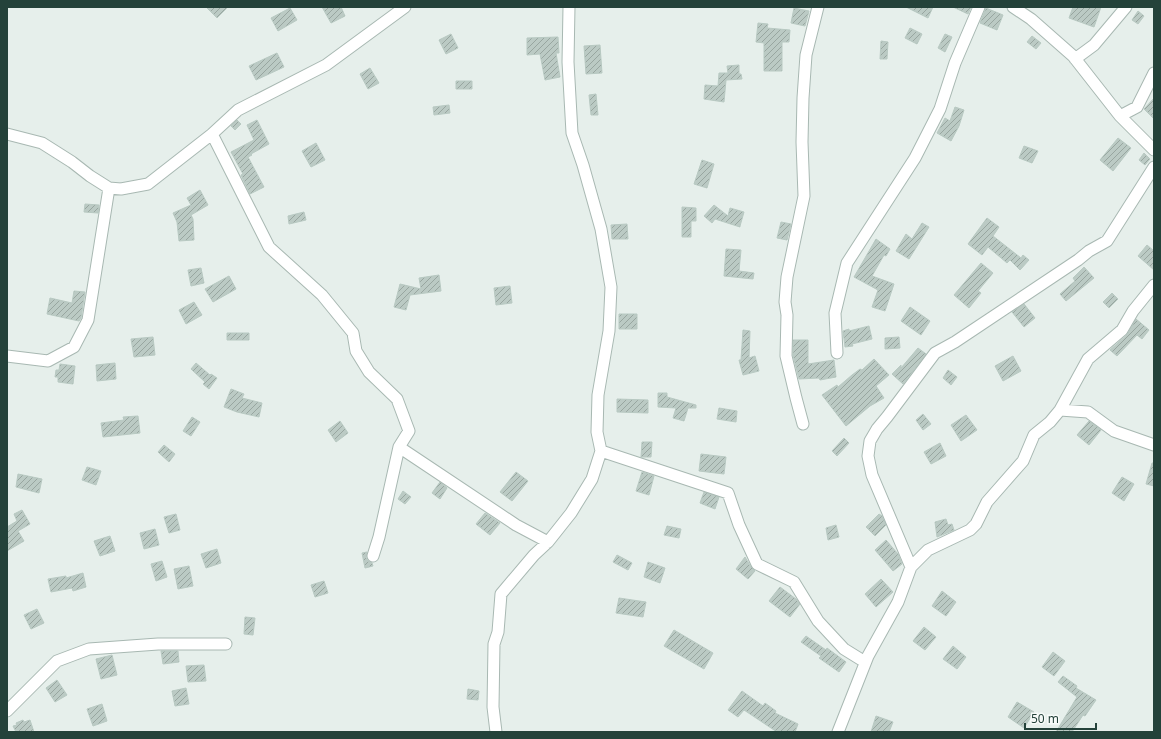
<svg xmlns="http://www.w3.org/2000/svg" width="1161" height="739" font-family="'Noto Sans',sans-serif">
<defs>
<pattern id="building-hatch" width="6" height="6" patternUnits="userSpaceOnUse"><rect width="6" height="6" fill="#bbcac4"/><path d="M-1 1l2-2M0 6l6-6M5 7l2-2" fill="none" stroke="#98a6a0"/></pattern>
</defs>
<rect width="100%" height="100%" fill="#e6efeb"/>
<path fill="url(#building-hatch)" stroke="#b8c9c2" d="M206 7H228L217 18Z
M322 7H341L345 16 331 23Z
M906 7H933L928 18Z
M953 7H971L968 14Z
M1073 7H1101L1094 27 1069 18Z
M290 8 297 20 278 31 271 18Z
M794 8 809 11 805 26 791 23Z
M986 8 1003 15 997 30 980 23Z
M1138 11 1144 16 1138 24 1132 20Z
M758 23 768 24 767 28 790 30 789 42H782V71H764V43L756 42Z
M910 28 922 34 917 44 905 38Z
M451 34 458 48 446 54 439 40Z
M945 34 952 37 945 52 938 48Z
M1032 36 1041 43 1036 49 1027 42Z
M558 37 559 53H556L560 77 545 80 540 54 527 55V38Z
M881 41 888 42 887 59H880Z
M600 45 602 73 586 74 584 46Z
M277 53 284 67 256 80 249 66Z
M739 65V74H741L742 79 726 80 724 102 704 99 705 85 718 86 719 73H728L727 66Z
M370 68 379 83 368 89 360 74Z
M456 81H472V89H456Z
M596 94 598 115H591L589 95Z
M1154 98V119L1144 109Z
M449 105 450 113 434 115 433 107Z
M955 107 964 110 959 126 951 141 937 133 945 118 950 121Z
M237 120 241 124 235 130 231 126Z
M257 120 269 144 251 154 252 155 248 157 264 187 250 194 241 175 243 174 231 152 254 140 247 125Z
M1118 138 1131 148 1113 171 1100 160Z
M316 143 325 160 311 167 302 151Z
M1024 146 1038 151 1032 163 1019 158Z
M1144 153 1150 159 1145 165 1139 160Z
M702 160 714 164 707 188 694 184Z
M200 190 208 205 191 215 193 219 194 240 179 241 177 222 173 213 191 205 187 198Z
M85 204 99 205 98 213 84 212Z
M714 205 728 216 730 208 744 212 740 226V227L715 219 712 223 704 216Z
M682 207 696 208V221H691V237H682Z
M304 212 306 220 289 224 288 216Z
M987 218 999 227 993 236 1021 258 1023 255 1029 260 1020 270 1010 260 1007 263 988 247 982 255 968 244Z
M781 222 791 224 787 240 777 238Z
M922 223 929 227 909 259 896 251 906 234 912 239Z
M627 224 628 239H612L611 225Z
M876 239 890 249 886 256 884 255 872 276 894 284 885 311 872 307 878 290 854 277Z
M1147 245 1154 251V270L1138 256Z
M726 249 741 250 739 271 754 273 753 279 724 276Z
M981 263 993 273 978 291 981 293 969 308 954 295Z
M1084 267 1094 278 1066 301 1060 294 1075 281 1073 278Z
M201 268 204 283 191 286 188 270Z
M439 275 441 291 410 295 406 310 394 307 400 284 421 289 419 278Z
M229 276 236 289 213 302 205 289Z
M510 286 512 303 496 305 494 288Z
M74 291 85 292 81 318 79 321 47 314 50 298 72 303Z
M1112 293 1118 299 1109 308 1103 302Z
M194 302 202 315 186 324 179 310Z
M1024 304 1035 318 1024 327 1012 312Z
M910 307 930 321 921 335 901 321Z
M619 314H637V329H619Z
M1136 319 1149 330 1142 339 1137 335 1117 356 1110 350 1127 335Z
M869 326 872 339 852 344 853 346 845 347 843 331 849 329V331Z
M743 330 750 331 749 358 755 356 759 371 743 375 739 360H741Z
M227 333H249V340H227Z
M153 337 155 355 134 357 131 339Z
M899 337 900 348 885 349V338Z
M793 340H808V364L834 360 836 377 820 380 819 378 799 379 793 355Z
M918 348 926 354 903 384 892 374 901 365V368Z
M1013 356 1021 371 1003 381 995 366Z
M874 359 889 375 876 386 884 398 870 406 846 426 822 395 837 385 838 387 852 375 860 369 862 370Z
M115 363 116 379 97 381 96 365Z
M196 363 210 375 211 374 217 378 209 389 203 384 205 382 191 369Z
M60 364 75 366 73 384 58 382V377H55L56 370H59Z
M948 370 957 377 951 385 943 378Z
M231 389 244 394 242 398 262 403 259 417 237 412 224 407Z
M658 393H667V397L696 405V408H688L684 421 673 418 676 408 658 407Z
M617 399 648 400V413L617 412Z
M719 408 737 411 736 422 717 419Z
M923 414 931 424 923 430 916 420Z
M966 415 977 430 961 441 951 425Z
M138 416 140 433 103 437 101 423 124 420 123 417Z
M192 417 200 422 191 436 183 431Z
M340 421 348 433 336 442 328 430Z
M1089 421 1101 430 1089 445 1077 435Z
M844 438 849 443 837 456 832 451Z
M642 442H652L651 457H641Z
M940 443 946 456 931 464 924 452Z
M164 445 175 454 169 462 158 452Z
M701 454 726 457 724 474 699 471Z
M1152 463H1154V486L1146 484Z
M87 467 101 471 96 485 82 480Z
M516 472 528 481 512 501 500 492Z
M642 472 654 476 649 495 636 491Z
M18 474 42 479 39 493 16 487Z
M1122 477 1134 484 1124 501 1112 493Z
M440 482 447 488 440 499 432 493Z
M403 491 411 497 405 504 398 499Z
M704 492 719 497 715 509 700 503Z
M22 510 30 524 18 531 24 541 7 551V527L17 521 14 514Z
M485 513 500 523 490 535 476 524Z
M176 514 180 530 169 533 164 517Z
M879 514 882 516 886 525 875 536 866 527Z
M946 519 948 525 952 524 954 530 937 537 935 522Z
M836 525 839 537 828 540 826 528Z
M667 526 681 529 679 538 664 535Z
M155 529 159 545 144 549 140 533Z
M110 536 115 551 100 556 94 541Z
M886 540 898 554 902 564 893 571 875 550Z
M217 549 221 563 206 568 201 554Z
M367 552 366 558 368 561 372 563 373 566 365 568 362 553Z
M617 555 632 563 628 570 613 562Z
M745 557 751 567 755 571 748 579 736 569Z
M162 561 167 577 156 581 151 564Z
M648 562 665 568 660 583 644 577Z
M189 566 193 586 178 589 174 569Z
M83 573 86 587 73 591 72 588 51 592 48 579 66 576V578Z
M881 579 893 592 876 607 865 594Z
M324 581 328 593 315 597 311 585Z
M780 587 796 599 800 604 790 617 769 601Z
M942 591 956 602 946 616 932 606Z
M619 598 646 602 643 617 616 613Z
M37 609 44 623 31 629 24 615Z
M245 617 255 618 253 635 244 634Z
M924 627 936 637 925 650 913 641Z
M674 630 713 653 704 669 664 646Z
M806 636 826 650 827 648 846 662 839 672 819 658 821 656 801 642Z
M953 646 966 657 957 669 943 659Z
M161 651H178L179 662 163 664Z
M1053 652 1065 661 1054 676 1042 667Z
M112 655 117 675 101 679 96 659Z
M204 665 206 681 188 682 186 666Z
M1063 676 1077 686 1076 688 1096 700 1085 716 1083 715 1072 732H1056L1077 697 1058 682Z
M57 680 67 695 55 702 46 688Z
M186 688 189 704 175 706 172 691Z
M468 689 479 691 478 700 467 699Z
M742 691 763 706 765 703 776 711 775 713 798 724 795 732H777L744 710 738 717 728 710Z
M1017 702 1034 712 1024 728 1008 717Z
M102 704 107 721 93 726 87 709Z
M876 716 893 722 889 732H871Z
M23 720 24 722 30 720 34 732H16L13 726 17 725 16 723Z"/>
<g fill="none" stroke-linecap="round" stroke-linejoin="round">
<g stroke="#a8b8b2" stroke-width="13">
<path id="minor" d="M569 7 568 62 572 133 583 165 601 229 611 287 609 331 598 395 597 432 601 451
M1013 7 1031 19 1073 56 1120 116 1154 150
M1075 59 1094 45 1126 7
M1120 116 1137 107 1154 73
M7 134 42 143 72 162 90 176 109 188 121 189 148 184 212 134 238 110 326 65 405 7
M212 134 269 247 322 295 353 333 356 351 369 372 397 399 409 431 399 447 379 537 373 556
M837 353 835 313 847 263 915 158 940 109 955 63 979 7
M7 356 48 361 74 347 88 320 109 188
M1060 410 1088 412 1114 431 1154 445
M803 424 796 398 786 356 787 315 785 302 787 277 804 196 802 142 803 98 806 55 818 7
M399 447 516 525 548 542 571 513 592 479 601 451 728 493 739 525 757 564 794 582 818 621 844 649 865 662
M911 567 872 475 868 456 870 441 877 429 887 417 935 353 955 342 1078 260 1089 251 1107 241 1154 167
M7 711 57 661 89 649 158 644H226
M496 732 493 707 494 644 498 632 501 594 534 555 548 542
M838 732 868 656 898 602 911 567 928 550 970 530 976 524 987 502 1023 461 1034 435 1050 422 1060 410 1088 359 1122 330 1133 311 1154 285"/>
</g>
<use href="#minor" stroke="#fff" stroke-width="11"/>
</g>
<rect width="1161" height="739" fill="none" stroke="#24423a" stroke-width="16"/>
<path d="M1025 723v6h71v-6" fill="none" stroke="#24423a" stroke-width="2"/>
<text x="1031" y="723" font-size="12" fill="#24423a" stroke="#f7fbf9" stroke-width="3" paint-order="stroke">50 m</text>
</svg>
